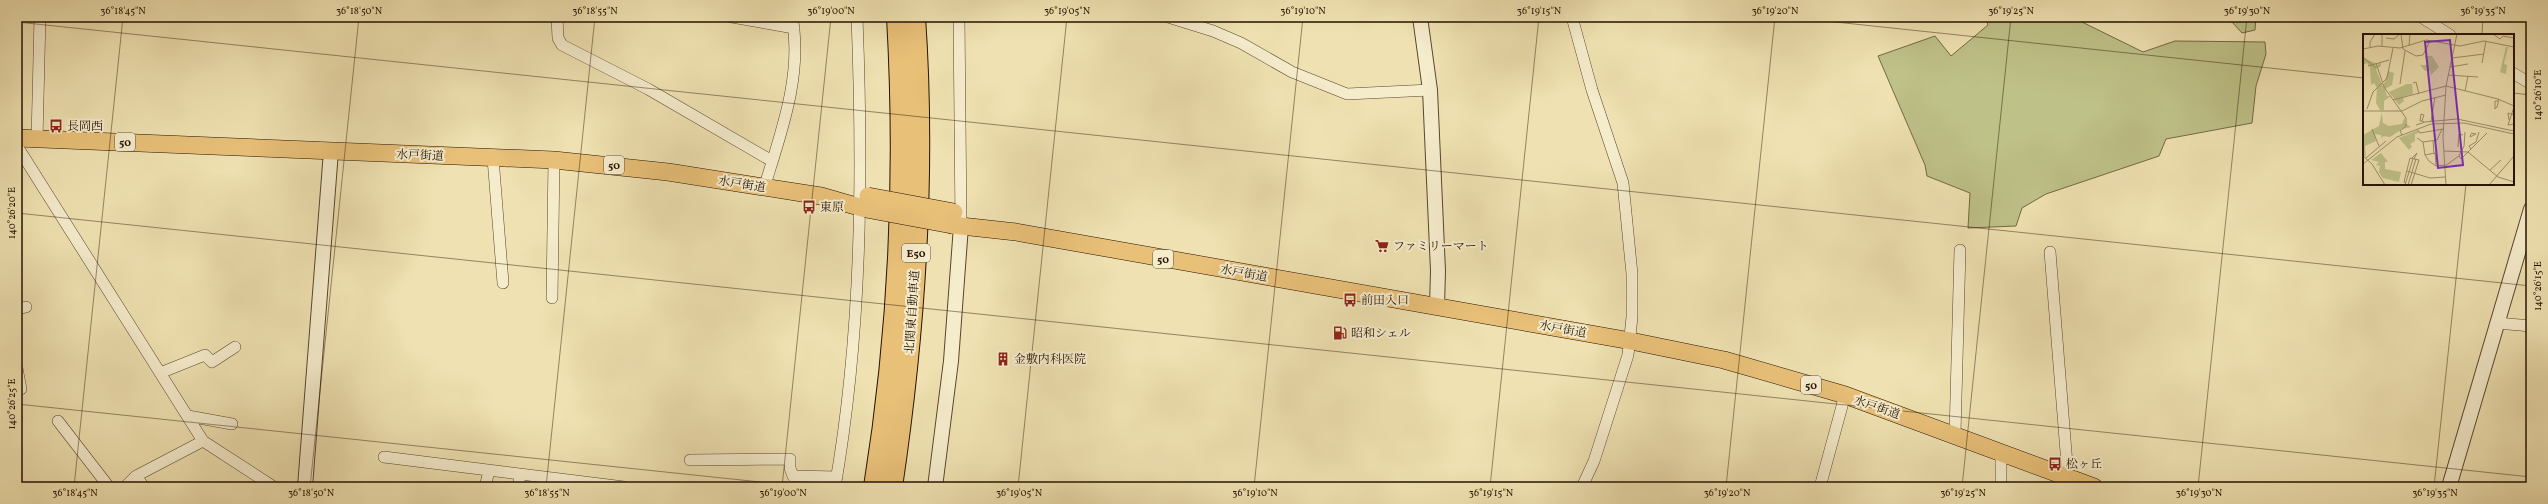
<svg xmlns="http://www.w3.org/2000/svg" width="2548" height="504" font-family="Vollkorn,'Noto Serif JP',serif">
<rect width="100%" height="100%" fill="#efe1b1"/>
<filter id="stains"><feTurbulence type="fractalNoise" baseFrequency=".005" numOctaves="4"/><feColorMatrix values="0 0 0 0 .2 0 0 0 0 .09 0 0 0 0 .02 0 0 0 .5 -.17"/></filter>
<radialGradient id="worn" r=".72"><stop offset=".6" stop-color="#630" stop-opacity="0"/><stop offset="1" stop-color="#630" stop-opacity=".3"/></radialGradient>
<path fill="#bec188" stroke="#726944" d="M1985 17H2083L2082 22 2143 52 2175 41 2265 42 2266 54 2256 86 2252 123 2166 139 2159 156 2046 194 2022 208 2016 226 1968 228 1970 193 1927 176 1925 165 1878 56 1935 36 1951 56 1988 25Z
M2180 17H2256L2255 30 2242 33 2232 22Z"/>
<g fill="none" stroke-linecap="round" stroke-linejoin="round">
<g stroke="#58452c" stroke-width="12">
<path id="minor" d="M557 17 558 38 562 45 648 89 772 161
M732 17 794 28
M959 17 961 226
M1168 17 1213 31 1241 43 1292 72 1347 94 1430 90
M1572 17 1592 90 1623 183 1632 274V317L1628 355 1594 461 1582 487
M2421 17 2450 35
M2513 73 2531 84
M37 139 40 17
M17 146 203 441 274 487
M493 158 503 283
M764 188C781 133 803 74 792 17
M2050 252 2068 477
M552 298 554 160
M17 309 26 307
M2497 323 2531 326
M17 368 21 389 17 390
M160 373 205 355 212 362 235 347
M188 416 232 424
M58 421 109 487
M1955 434 1960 250
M384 457 624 487
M690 460 790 459V468L793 476 837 477
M125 487 136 476
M144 487 136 476 203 441
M485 487 489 471
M518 487 520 475
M835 487C862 333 863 173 857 17
M1820 487 1845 395
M2001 487V451"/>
</g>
<g stroke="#58452c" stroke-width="16">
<path id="tertiary" d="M1420 17 1430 90 1438 271 1437 306
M305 487 331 151
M935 487 951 361 961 226
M2449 487 2531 209"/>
</g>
<g stroke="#251100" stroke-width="18">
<path id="primary" d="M17 138 554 160 668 172 821 196 866 209
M952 225 1016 232 1631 341 1724 360 1845 395 2094 487"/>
</g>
<g stroke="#251100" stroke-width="22">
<path id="motorway" d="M874 487C899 332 906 174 897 17
M892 487C915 332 926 174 915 17"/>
</g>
<use href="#minor" stroke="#f5eccc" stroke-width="11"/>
<use href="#tertiary" stroke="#f5eccc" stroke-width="14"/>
<use href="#primary" stroke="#e8c078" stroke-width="17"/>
<use href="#motorway" stroke="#e8c078" stroke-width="20"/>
<g stroke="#251100" stroke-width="18" stroke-linecap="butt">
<path id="primary-bridge" d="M868 196 954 212
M866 209 952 225"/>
</g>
<use href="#primary-bridge" stroke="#e8c078" stroke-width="17"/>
</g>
<path fill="none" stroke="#251100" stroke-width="1" stroke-opacity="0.45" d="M1788 17 2364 78M17 22 2531 286M2482 35 2483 17M2513 93 2531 95M17 213 2531 477M17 404 808 487M74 487 123 17M310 487 359 17M546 487 595 17M782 487 831 17M1018 487 1067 17M1254 487 1303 17M1490 487 1539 17M1726 487 1775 17M1962 487 2011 17M2198 487 2247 17M2434 487 2466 184"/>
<defs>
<g id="bus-bare" transform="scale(1.08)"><path d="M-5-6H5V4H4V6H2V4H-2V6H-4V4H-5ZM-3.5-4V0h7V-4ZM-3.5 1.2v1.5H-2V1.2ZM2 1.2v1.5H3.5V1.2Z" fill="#8f2418" stroke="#f5eccc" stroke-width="2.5" paint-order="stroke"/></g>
<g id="supermarket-bare" transform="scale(1.08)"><path d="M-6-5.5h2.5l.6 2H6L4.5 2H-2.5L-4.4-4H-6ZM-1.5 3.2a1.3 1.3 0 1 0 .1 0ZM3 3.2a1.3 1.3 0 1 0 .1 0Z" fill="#8f2418" stroke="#f5eccc" stroke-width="2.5" paint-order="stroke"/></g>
<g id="fuel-bare" transform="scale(1.08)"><path d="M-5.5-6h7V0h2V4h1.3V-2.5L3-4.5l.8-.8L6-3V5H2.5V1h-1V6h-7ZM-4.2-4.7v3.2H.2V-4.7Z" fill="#8f2418" stroke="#f5eccc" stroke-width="2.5" paint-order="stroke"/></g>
<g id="building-bare" transform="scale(1.08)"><path d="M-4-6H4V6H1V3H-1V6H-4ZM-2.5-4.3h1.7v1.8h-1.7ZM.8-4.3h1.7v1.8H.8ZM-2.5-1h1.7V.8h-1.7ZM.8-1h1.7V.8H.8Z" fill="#8f2418" stroke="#f5eccc" stroke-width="2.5" paint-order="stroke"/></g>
</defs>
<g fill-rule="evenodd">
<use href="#bus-bare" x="56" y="126"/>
<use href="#bus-bare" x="809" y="207"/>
<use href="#supermarket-bare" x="1382" y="246"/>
<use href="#bus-bare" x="1350" y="300"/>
<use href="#fuel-bare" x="1340" y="333"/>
<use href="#building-bare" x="1003" y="359"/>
<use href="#bus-bare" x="2055" y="464"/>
</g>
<g text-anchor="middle" stroke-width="4" stroke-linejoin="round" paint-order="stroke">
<g fill="#f5eccc" stroke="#63533d" stroke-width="1">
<rect x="115" y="133" width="20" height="18" rx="3"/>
<rect x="604" y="156" width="20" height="18" rx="3"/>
<rect x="902" y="244" width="28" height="18" rx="3"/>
<rect x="1153" y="250" width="20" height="18" rx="3"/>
<rect x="1801" y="376" width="20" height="18" rx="3"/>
</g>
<g font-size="11" font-weight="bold" fill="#251100">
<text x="125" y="146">50</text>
<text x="614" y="169">50</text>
<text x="916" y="257">E50</text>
<text x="1163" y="263">50</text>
<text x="1811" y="389">50</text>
</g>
<g font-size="12" fill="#251100" stroke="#f5eccc" text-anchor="start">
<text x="67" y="130">長岡西</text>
<text x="820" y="211">東原</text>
<text x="1393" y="250">ファミリーマート</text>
<text x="1361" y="304">前田入口</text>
<text x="1351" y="337">昭和シェル</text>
<text x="1014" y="363">金敷内科医院</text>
<text x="2066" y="468">松ヶ丘</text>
</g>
<g font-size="12" fill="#251100" stroke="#f5eccc">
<text transform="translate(420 155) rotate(2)" y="4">水戸街道</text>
<text transform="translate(742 184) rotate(9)" y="4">水戸街道</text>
<text transform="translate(1244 273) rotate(10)" y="4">水戸街道</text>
<text transform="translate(912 312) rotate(-86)" y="4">北関東自動車道</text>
<text transform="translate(1563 329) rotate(10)" y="4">水戸街道</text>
<text transform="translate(1877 407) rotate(19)" y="4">水戸街道</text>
</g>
</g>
<g transform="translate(2363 34)">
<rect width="151" height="151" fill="#efe1b1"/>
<path d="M143 13H145L141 30 144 31 143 40 137 38ZM62 22H69L76 33 68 41 67 37H62L57 31H65V23L63 26ZM0 24 12 29 13 32 18 28V32L13 35 20 53 25 37 31 39 29 51 22 55 24 62H28L21 67V76H17L13 69 14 54 11 49 8 51 7 33 4 29 0 31ZM44 50H49L50 60 40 63 41 67 36 71 26 58ZM19 78 20 89 26 92 39 90 42 83V89L48 93 39 95 27 103 20 102 19 105 18 101 12 100 13 107 2 112 3 123 0 121V101L16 92ZM55 96 56 99 52 100V107L47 110 49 112 46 116 36 104ZM18 119 25 128H22V135L38 138 36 148 20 144 16 138 17 132 13 131 16 128 8 126Z" fill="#bec188"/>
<path fill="none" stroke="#9e8e6a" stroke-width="1" d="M19 0V13M38 0 40 15 53 22 60 21 67 7M130 0 137 5 140 2 151 4M23 4 31 5 37 0M46 12 47 0M7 13V8L12 0M0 15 15 12 37 14 63 6 97 12 121 7 151 13M0 23 13 34M89 24 121 20M13 29 21 53 43 84V92L37 97 39 101M119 29 123 7M5 32 26 26M87 33 105 30M85 41 115 43M50 49 53 48 56 60M37 50 42 17M102 57 105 42M30 66 83 52 135 65 151 72M135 67H132V75L134 73 136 65M151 73 145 91 151 90M4 75 10 58 24 44 30 14M0 77H39L59 67 83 61M146 86 145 79 151 81M59 87 61 81 58 80 57 87H59L61 88M68 87 72 63M53 91 62 88 94 85 151 97M9 95 16 112M55 96 57 99 80 95M108 100 107 103 113 100 108 99M54 104 60 108 62 121 66 127 73 132 82 131M70 107 71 120M60 108 74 106 79 95M95 113 96 100 100 101M108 115 106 112 113 108 116 98M81 117 105 118 135 143 151 148M62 121 72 119 73 131M0 122 9 130 22 151M96 122 98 125 124 99M3 124 23 107M49 124 54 119 51 125M0 130 34 103 68 90 101 89 151 100M82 132 96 122 101 112 102 98M127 136 138 126M44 137 67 144 82 143M43 149 41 148 47 124 56 126 48 151M42 151 50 125M45 151 53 125M83 151 80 103 83 52 94 0M126 151 151 122"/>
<path fill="#7b2cbf" fill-opacity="0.15" stroke="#7b2cbf" stroke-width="2" d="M87 6 100 131 75 134 62 8Z"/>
<rect width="151" height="151" fill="none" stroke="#251100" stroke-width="2"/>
</g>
<rect width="2548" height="504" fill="none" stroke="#efe1b1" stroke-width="44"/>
<rect x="22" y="22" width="2504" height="460" fill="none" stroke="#251100" stroke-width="1.5"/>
<g font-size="10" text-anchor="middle" fill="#251100">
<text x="123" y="14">36°18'45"N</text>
<text x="359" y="14">36°18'50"N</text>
<text x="595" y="14">36°18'55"N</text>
<text x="831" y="14">36°19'00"N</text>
<text x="1067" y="14">36°19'05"N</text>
<text x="1303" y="14">36°19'10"N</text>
<text x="1539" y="14">36°19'15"N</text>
<text x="1775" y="14">36°19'20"N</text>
<text x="2011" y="14">36°19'25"N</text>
<text x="2247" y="14">36°19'30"N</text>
<text x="2483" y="14">36°19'35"N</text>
<text transform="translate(2537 95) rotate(-90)" y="4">140°26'10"E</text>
<text transform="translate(11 213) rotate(-90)" y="4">140°26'20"E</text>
<text transform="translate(2537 286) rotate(-90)" y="4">140°26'15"E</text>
<text transform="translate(11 404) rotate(-90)" y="4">140°26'25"E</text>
<text x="75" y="496">36°18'45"N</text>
<text x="311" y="496">36°18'50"N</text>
<text x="547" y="496">36°18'55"N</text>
<text x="783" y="496">36°19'00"N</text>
<text x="1019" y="496">36°19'05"N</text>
<text x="1255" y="496">36°19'10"N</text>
<text x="1491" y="496">36°19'15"N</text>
<text x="1727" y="496">36°19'20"N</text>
<text x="1963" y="496">36°19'25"N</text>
<text x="2199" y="496">36°19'30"N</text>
<text x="2435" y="496">36°19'35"N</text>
</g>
<rect width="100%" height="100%" filter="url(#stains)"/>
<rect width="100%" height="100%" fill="url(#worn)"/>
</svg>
